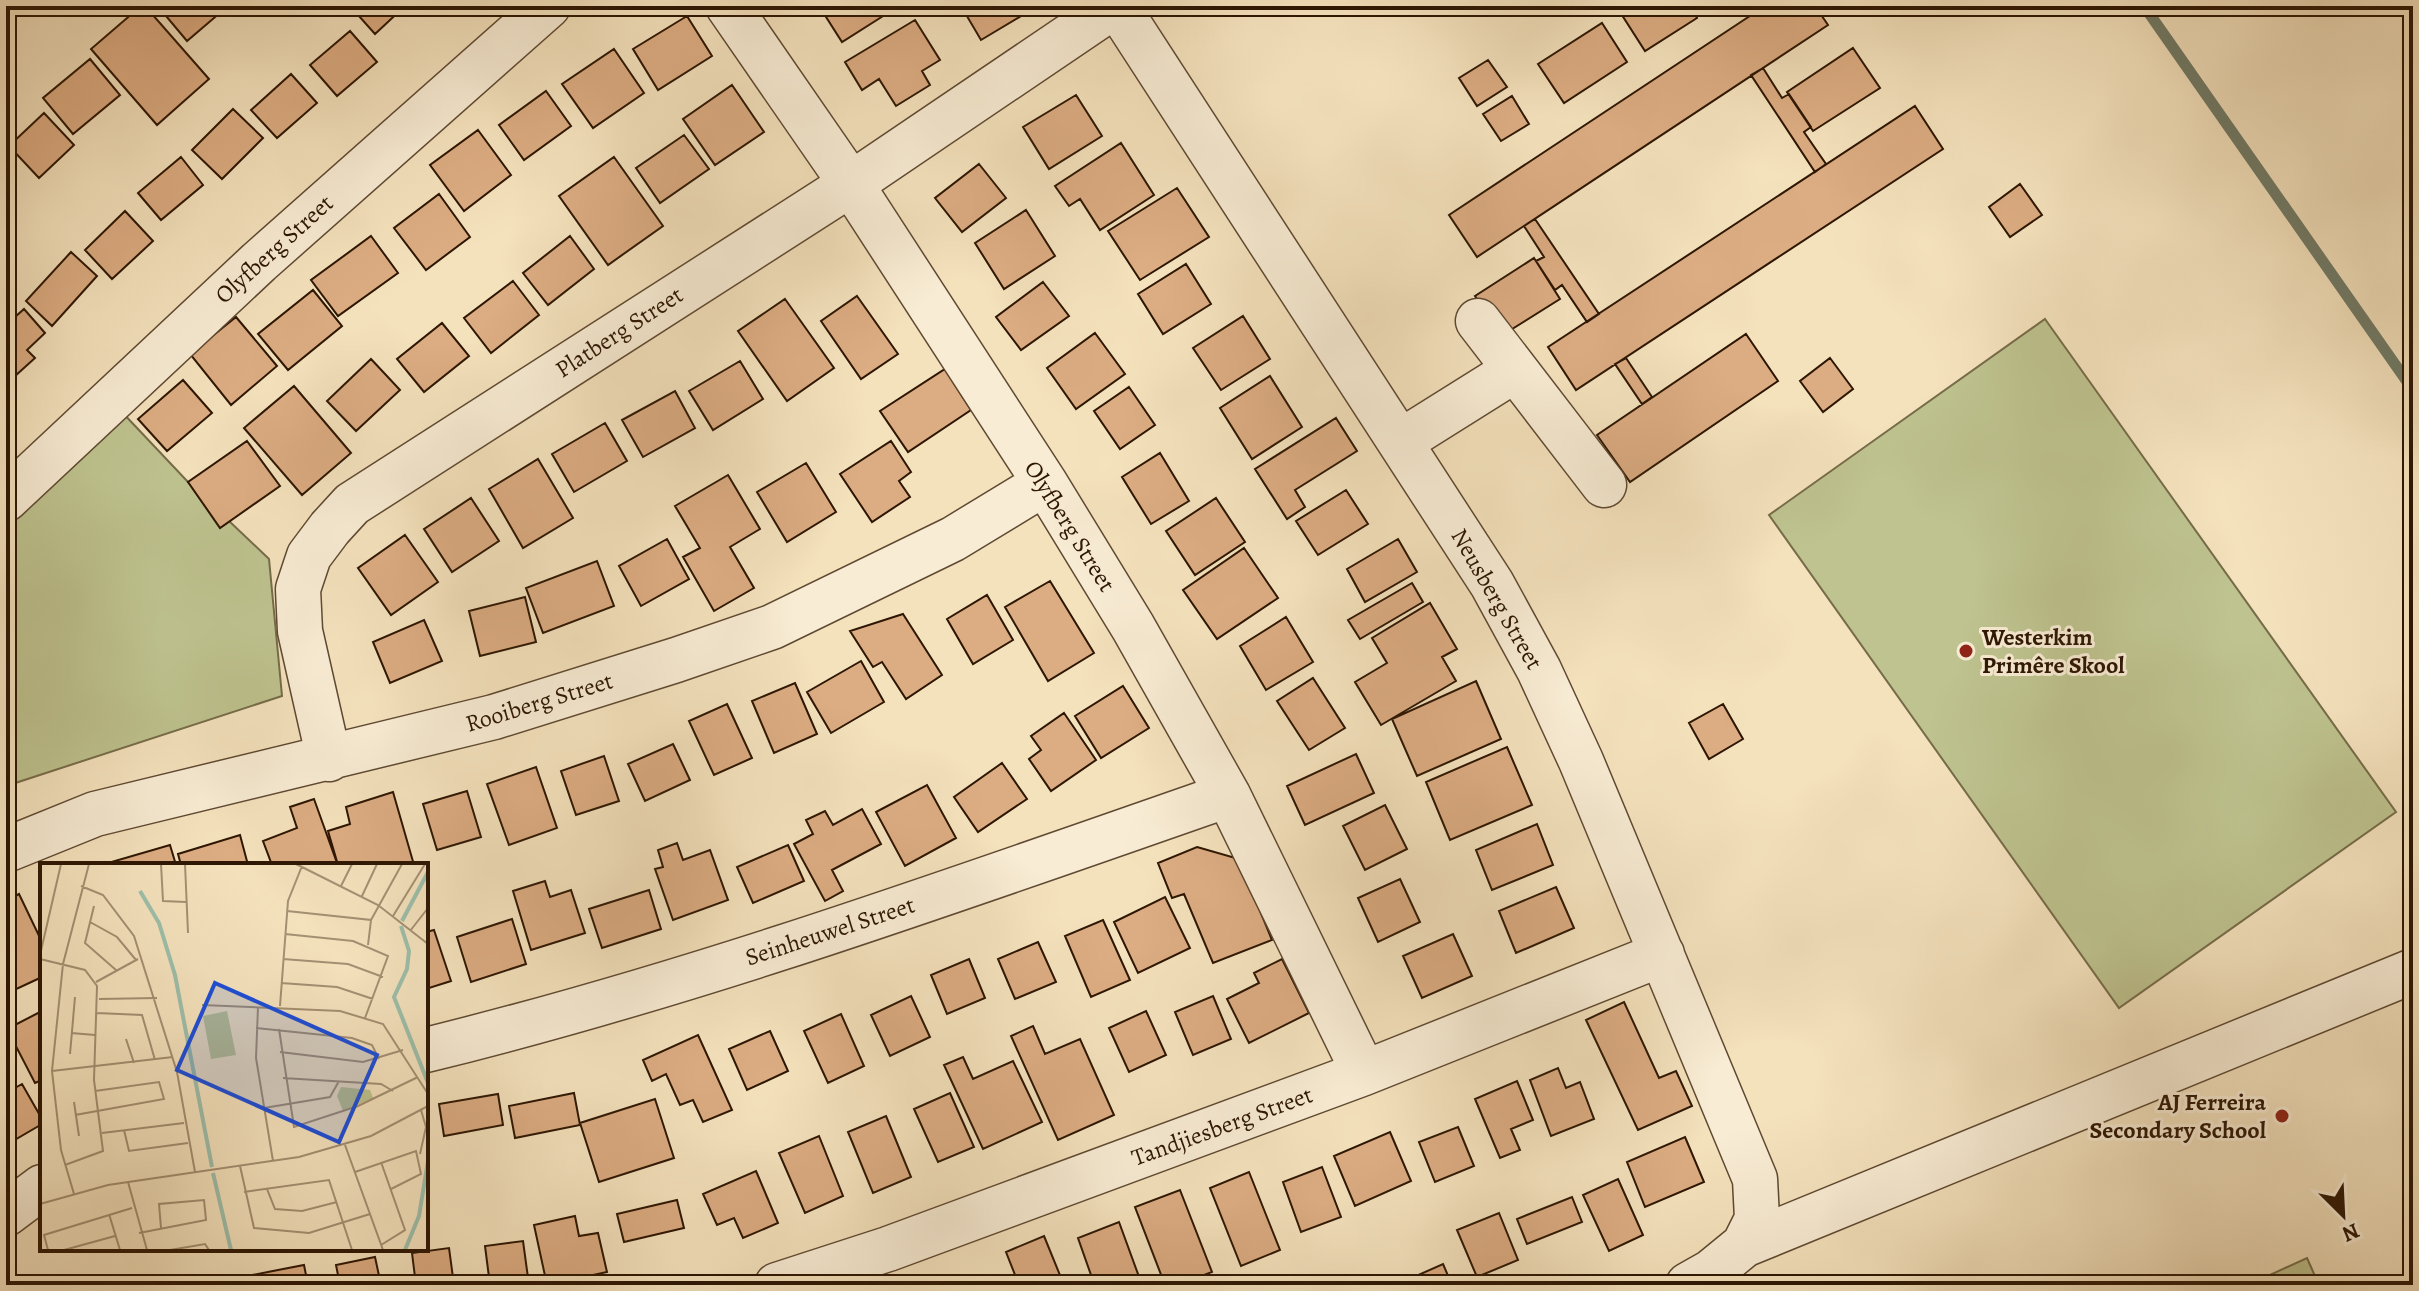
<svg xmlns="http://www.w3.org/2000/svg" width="2419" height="1291" font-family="Alegreya,serif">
<rect width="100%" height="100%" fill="#f4e2bd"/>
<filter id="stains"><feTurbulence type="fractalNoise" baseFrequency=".0025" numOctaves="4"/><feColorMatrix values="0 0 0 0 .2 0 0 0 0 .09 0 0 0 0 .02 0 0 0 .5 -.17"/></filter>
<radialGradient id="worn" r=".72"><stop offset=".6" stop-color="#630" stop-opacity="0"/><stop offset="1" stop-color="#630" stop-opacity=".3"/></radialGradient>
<path fill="#bec38f" stroke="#766c49" stroke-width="2" d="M2045 319 2396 812 2119 1008 1769 515Z
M120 410 188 482 269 559 282 696 6 786V529Z
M2307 1258 2319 1285H2248Z"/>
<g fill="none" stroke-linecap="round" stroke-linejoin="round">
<path stroke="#707b68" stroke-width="11" d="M2144 6 2413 390"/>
</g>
<path fill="#dcac82" stroke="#2d1603" stroke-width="2" d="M141 6H145L209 79 157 125 91 49Z
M165 6H228L187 41 161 10Z
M350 6H405L375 34Z
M826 6H888L891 11 842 42 821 9Z
M961 6H1031L1033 9 981 40Z
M1629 6H1690L1697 18 1645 51 1620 12Z
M1765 6H1815L1828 25 1477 257 1449 215Z
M687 16 712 56 658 90 633 49Z
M915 20 940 60 922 71 930 85 896 106 879 79 862 90 845 62Z
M1602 23 1627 62 1564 103 1538 64Z
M350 31 377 62 337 96 310 65Z
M1853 48 1880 88 1813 131 1787 92Z
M614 49 644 93 593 128 562 84Z
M90 59 120 95 73 134 43 98Z
M1488 60 1507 87 1477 106 1459 78Z
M1763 68 1782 98 1789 94 1811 127 1804 132 1826 164 1815 172 1751 75Z
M291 74 317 103 277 138 251 110Z
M732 85 764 132 715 165 683 119Z
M546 91 571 126 524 160 499 125Z
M1076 95 1102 136 1049 169 1023 127Z
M1512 96 1529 124 1501 141 1483 114Z
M1915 106 1943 149 1576 390 1548 347Z
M233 109 263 138 222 179 192 150Z
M44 113 74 145 39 178 9 146Z
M478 130 511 175 464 211 430 165Z
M684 135 709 169 660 203 636 168Z
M1121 143 1154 195 1100 230 1080 199 1069 206 1055 186Z
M181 157 203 185 161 220 138 193Z
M614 157 663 226 608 265 559 196Z
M979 164 1006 198 962 232 935 198Z
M2020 184 2042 215 2010 237 1989 207Z
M1177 188 1209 237 1140 280 1108 231Z
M439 194 470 237 426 270 394 228Z
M1026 210 1055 256 1004 289 975 243Z
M125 211 153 241 112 279 85 250Z
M1535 219 1599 314 1587 322 1562 285 1555 290 1536 261 1544 257 1524 226Z
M371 236 398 273 338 316 311 280Z
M570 236 594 269 548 305 523 273Z
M71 252 97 276 52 326 26 301Z
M1534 258 1560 299 1501 336 1475 296Z
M1186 264 1211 304 1163 334 1138 294Z
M513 281 539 315 491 353 464 318Z
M1043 282 1069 316 1021 350 996 317Z
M313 290 342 326 288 370 258 334Z
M857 296 898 354 861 379 821 321Z
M785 299 834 368 787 401 738 331Z
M24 309 45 333 27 350 35 358 15 376 6 367V325Z
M1243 316 1270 359 1221 390 1193 348Z
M236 317 277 366 231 405 190 354Z
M442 323 469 356 424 392 397 359Z
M1095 333 1125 374 1076 409 1047 368Z
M1746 334 1778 381 1630 482 1597 435Z
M1626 358 1652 397 1642 404 1615 364Z
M1830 358 1853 389 1823 412 1800 381Z
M371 359 400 390 356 431 327 401Z
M740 361 763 399 713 430 689 391Z
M945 369 971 410 908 452 880 411Z
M1270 376 1302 427 1252 459 1220 408Z
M183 380 212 413 167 451 138 419Z
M294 386 351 453 302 495 244 428Z
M1129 387 1155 425 1120 449 1094 411Z
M675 391 695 428 643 457 622 420Z
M1336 418 1357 451 1295 490 1305 507 1287 519 1255 469Z
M605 423 627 461 574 492 552 454Z
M247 441 280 486 220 528 188 482Z
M891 441 911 472 899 481 910 497 872 522 840 474Z
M1160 453 1189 501 1151 524 1122 477Z
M538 459 573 518 523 548 489 489Z
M806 463 836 512 787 542 757 492Z
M728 475 760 529 730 547 754 588 714 611 683 557 700 548 675 506Z
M1346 490 1368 524 1318 555 1296 521Z
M471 498 499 541 452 572 424 529Z
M1216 498 1245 542 1195 575 1166 531Z
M405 535 438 582 391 615 358 568Z
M667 539 689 579 641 606 619 566Z
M1398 539 1417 572 1365 602 1347 569Z
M1244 548 1278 598 1217 639 1183 590Z
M597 561 614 606 543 633 526 588Z
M1050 581 1094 653 1048 681 1005 607Z
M1412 583 1423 602 1360 639 1348 620Z
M987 595 1013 640 973 664 947 619Z
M525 597 536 642 480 656 469 611Z
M1430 603 1457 649 1442 657 1456 681 1381 725 1355 682 1387 663 1372 638Z
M903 614 942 675 906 699 882 662 873 667 850 631Z
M1286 617 1313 662 1266 690 1240 646Z
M424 620 442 661 390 683 373 642Z
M861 661 884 702 831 733 807 692Z
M1313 678 1345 728 1309 750 1277 701Z
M1476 681 1501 739 1417 776 1392 719Z
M795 683 817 734 774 753 752 701Z
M1123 686 1149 728 1101 758 1075 716Z
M727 704 752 758 714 775 689 721Z
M1723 704 1743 739 1709 759 1689 723Z
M1064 713 1096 760 1051 791 1029 759 1041 750 1031 736Z
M673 744 690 780 645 801 628 764Z
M1507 747 1532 805 1450 840 1426 782Z
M1356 754 1374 793 1305 825 1287 786Z
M604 756 619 801 576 815 561 771Z
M1002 763 1027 799 978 832 954 797Z
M536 767 557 828 509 845 487 784Z
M927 785 956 838 905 866 876 812Z
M467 791 481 837 437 850 423 804Z
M393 792 414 865H338L328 831 350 824 346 807Z
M314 799 337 863 272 865 263 841 297 828 290 807Z
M1385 805 1407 849 1365 870 1343 826Z
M862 809 881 844 832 870 843 891 825 901 794 844 813 834 806 820 825 811 833 825Z
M1537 824 1553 865 1492 890 1476 850Z
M240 835 248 865H181L178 854Z
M677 843 683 860 710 850 728 900 673 920 655 869 663 867 658 850Z
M170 845 176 865H108V863Z
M788 845 804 881 753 903 737 867Z
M1197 847 1239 859 1272 940 1213 963 1184 894 1172 898 1158 863Z
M1400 879 1420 922 1378 942 1358 898Z
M545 881 550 897 571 890 585 933 531 950 513 891Z
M1556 887 1574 928 1516 953 1499 911Z
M649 890 661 929 602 948 589 909Z
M19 894 42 942V977L10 992 6 984V901Z
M1165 897 1190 948 1138 973 1114 922Z
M512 919 526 964 471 982 457 937Z
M1103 920 1130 980 1091 997 1065 936Z
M434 930 451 981 426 989V932Z
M1453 934 1472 976 1422 998 1403 956Z
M1038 942 1056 982 1015 999 998 959Z
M969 959 985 998 947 1014 931 975Z
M1282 959 1309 1013 1249 1043 1227 999 1259 983 1254 973Z
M911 996 930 1037 890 1056 871 1015Z
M1213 996 1231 1039 1193 1055 1175 1012Z
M1624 1002 1659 1078 1676 1071 1692 1106 1638 1130 1586 1020Z
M42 1011V1080L35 1083 7 1029Z
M1146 1011 1166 1055 1129 1072 1109 1028Z
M841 1014 864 1066 828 1083 804 1031Z
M1033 1026 1045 1054 1080 1039 1114 1115 1058 1140 1011 1036Z
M770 1031 788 1071 747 1090 729 1049Z
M698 1035 732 1110 703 1122 693 1100 680 1105 666 1074 652 1081 643 1060Z
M963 1057 973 1079 1013 1061 1042 1122 983 1149 944 1065Z
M1558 1068 1566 1088 1580 1082 1594 1119 1551 1136 1530 1080Z
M1517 1081 1533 1120 1511 1129 1520 1150 1500 1158 1475 1099Z
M22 1084 42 1119V1124L6 1145V1093Z
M574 1093 580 1125 515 1138 509 1106Z
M950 1093 974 1147 938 1162 914 1109Z
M498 1094 503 1125 444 1136 439 1104Z
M655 1099 674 1158 599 1182 580 1123Z
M886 1116 911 1177 873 1193 848 1132Z
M1458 1127 1474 1166 1435 1182 1419 1142Z
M1390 1132 1411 1181 1355 1206 1334 1156Z
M819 1136 843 1196 805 1213 779 1153Z
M1685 1137 1704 1182 1645 1207 1627 1162Z
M1322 1167 1341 1217 1301 1232 1283 1182Z
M756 1171 778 1223 743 1238 734 1218 717 1225 703 1194Z
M1249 1172 1280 1250 1241 1266 1210 1188Z
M1618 1179 1643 1235 1609 1251 1583 1195Z
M1180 1190 1212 1272 1178 1285H1165L1135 1207Z
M1572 1197 1582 1222 1527 1244 1517 1219Z
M677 1200 684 1228 624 1242 617 1214Z
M1499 1213 1518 1260 1477 1277 1457 1230Z
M575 1216 579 1236 598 1233 607 1272 547 1285 534 1225Z
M1119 1222 1142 1285H1074L1073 1282 1091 1275 1078 1238Z
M1044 1236 1064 1285H1019L1006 1252Z
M523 1241 529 1285H490L485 1246Z
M449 1248 454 1285H416L412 1253Z
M375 1257 381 1285H340L336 1265Z
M1443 1264 1452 1285H1396Z
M304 1265 308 1285H249L247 1276Z
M1370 1277 1373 1285H1349Z"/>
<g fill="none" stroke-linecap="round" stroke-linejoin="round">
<g stroke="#5f4932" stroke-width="47">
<path id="minor" d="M728 6 851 184 1045 483 1133 627 1228 795 1364 1073
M1117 6 1492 584 1539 670 1581 761 1755 1179 1757 1219 1744 1245
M1478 321 1604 485
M1400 442 1515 370
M6 499 259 262 548 6
M329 759 300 631 298 589 309 556 330 528 352 504 851 184 1114 6
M6 850 95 814 494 717 676 660 772 627 953 539 1045 483
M426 1050C699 983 963 887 1228 795
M6 1214 42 1187
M777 1285 888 1249 1364 1073 1662 954
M1688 1285 1711 1272 1744 1245 2413 971"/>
</g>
<use href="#minor" stroke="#f8ecd4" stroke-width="44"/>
</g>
<g fill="#8f2418" stroke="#f8ecd4" stroke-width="3">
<circle cx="1966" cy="651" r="8"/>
<circle cx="2282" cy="1116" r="8"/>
</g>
<g text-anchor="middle" stroke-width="6" stroke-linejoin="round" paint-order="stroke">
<g font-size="24" fill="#2d1603" stroke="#f8ecd4">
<text transform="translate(274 249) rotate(-42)" y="8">Olyfberg Street</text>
<text transform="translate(619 332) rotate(-33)" y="8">Platberg Street</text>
<text transform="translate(1070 526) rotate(58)" y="8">Olyfberg Street</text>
<text transform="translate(1497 599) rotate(60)" y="8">Neusberg Street</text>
<text transform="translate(539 702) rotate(-17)" y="8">Rooiberg Street</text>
<text transform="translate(830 931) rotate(-18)" y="8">Seinheuwel Street</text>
<text transform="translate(1222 1126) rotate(-20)" y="8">Tandjiesberg Street</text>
</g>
<g font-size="24" font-weight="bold" fill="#2d1603" stroke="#f8ecd4" text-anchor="start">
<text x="1982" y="645">Westerkim<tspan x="1982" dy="28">Primêre Skool</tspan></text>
<text x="2266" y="1110" text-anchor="end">AJ Ferreira<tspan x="2266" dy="28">Secondary School</tspan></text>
</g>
</g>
<g transform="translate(40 863)">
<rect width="388" height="388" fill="#f4e2bd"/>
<path d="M187 148 196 192 171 196 163 153ZM301 224 330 227 333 235 303 248 297 233Z" fill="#bec38f"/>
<path fill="none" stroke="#9dbfab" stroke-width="4" d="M100 28 119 60 135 112 172 304M362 58 388 9M361 63 369 88 367 106 354 134 388 220M173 310 191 387M365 387 379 353 388 298"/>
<path fill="none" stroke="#a49073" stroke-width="2" d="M121 1 123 38 146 39M145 1 148 70M256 1 338 42 388 81M41 23 63 32 94 73 137 209 155 309M301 23 312 1M322 33 337 1M54 43 45 80 76 107M247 48 331 57 328 82M353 53 385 1M331 57 362 1M50 59 77 74 96 97M370 68 388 45M245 71 313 78 348 93 325 155M0 92 21 1M0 96 45 107 57 123 54 217 63 288 25 302M243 96 308 101 343 114M56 119 98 96M241 120 297 124 333 136M59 136 117 135M162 142 300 148 343 161 388 231M240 143 248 38 262 3M218 144 216 195 233 298M57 150 102 152 115 197M216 165 312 175 332 182 339 196M239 166 254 264 318 243 378 214M31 170 55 172M86 176 94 200M240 189 323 199 363 187M30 191 35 134M12 208 133 194M243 215 341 221 353 228M34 239 39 273M224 245 290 234 299 218M35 252 124 236 119 219 55 228M84 267 89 288 148 280M62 270 144 260M305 282 343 387M380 291 386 264 381 247M341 299 365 367 341 382M200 303 214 365 269 370 330 351M315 309 376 288 381 311 351 326M88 319 107 387M227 326 235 346 262 348 297 339M204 329 289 317 312 387M34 331 21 287 12 208 23 101 49 1M0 341 68 322 259 294 331 273 388 243M69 351 80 387M99 370 166 357 164 337 119 341 121 365M8 387 4 372 92 345M24 387 75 373M130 387 165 381 169 387"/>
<path fill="#1d4ed8" fill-opacity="0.15" stroke="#1d4ed8" stroke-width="4" d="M175 120 337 192 299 279 137 207Z"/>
<rect width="388" height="388" fill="none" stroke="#2d1603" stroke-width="4"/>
</g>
<rect width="2419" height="1291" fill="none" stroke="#f4e2bd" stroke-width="32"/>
<rect x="8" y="8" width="2403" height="1275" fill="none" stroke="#2d1603" stroke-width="4"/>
<rect x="16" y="16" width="2387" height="1259" fill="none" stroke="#2d1603" stroke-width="2"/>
<g transform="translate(2343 1215) rotate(156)" stroke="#f8ecd4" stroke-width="6" paint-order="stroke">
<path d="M0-6L14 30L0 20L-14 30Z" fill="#2d1603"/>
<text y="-12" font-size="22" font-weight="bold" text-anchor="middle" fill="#2d1603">N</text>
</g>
<rect width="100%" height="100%" filter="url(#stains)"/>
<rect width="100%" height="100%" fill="url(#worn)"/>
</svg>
